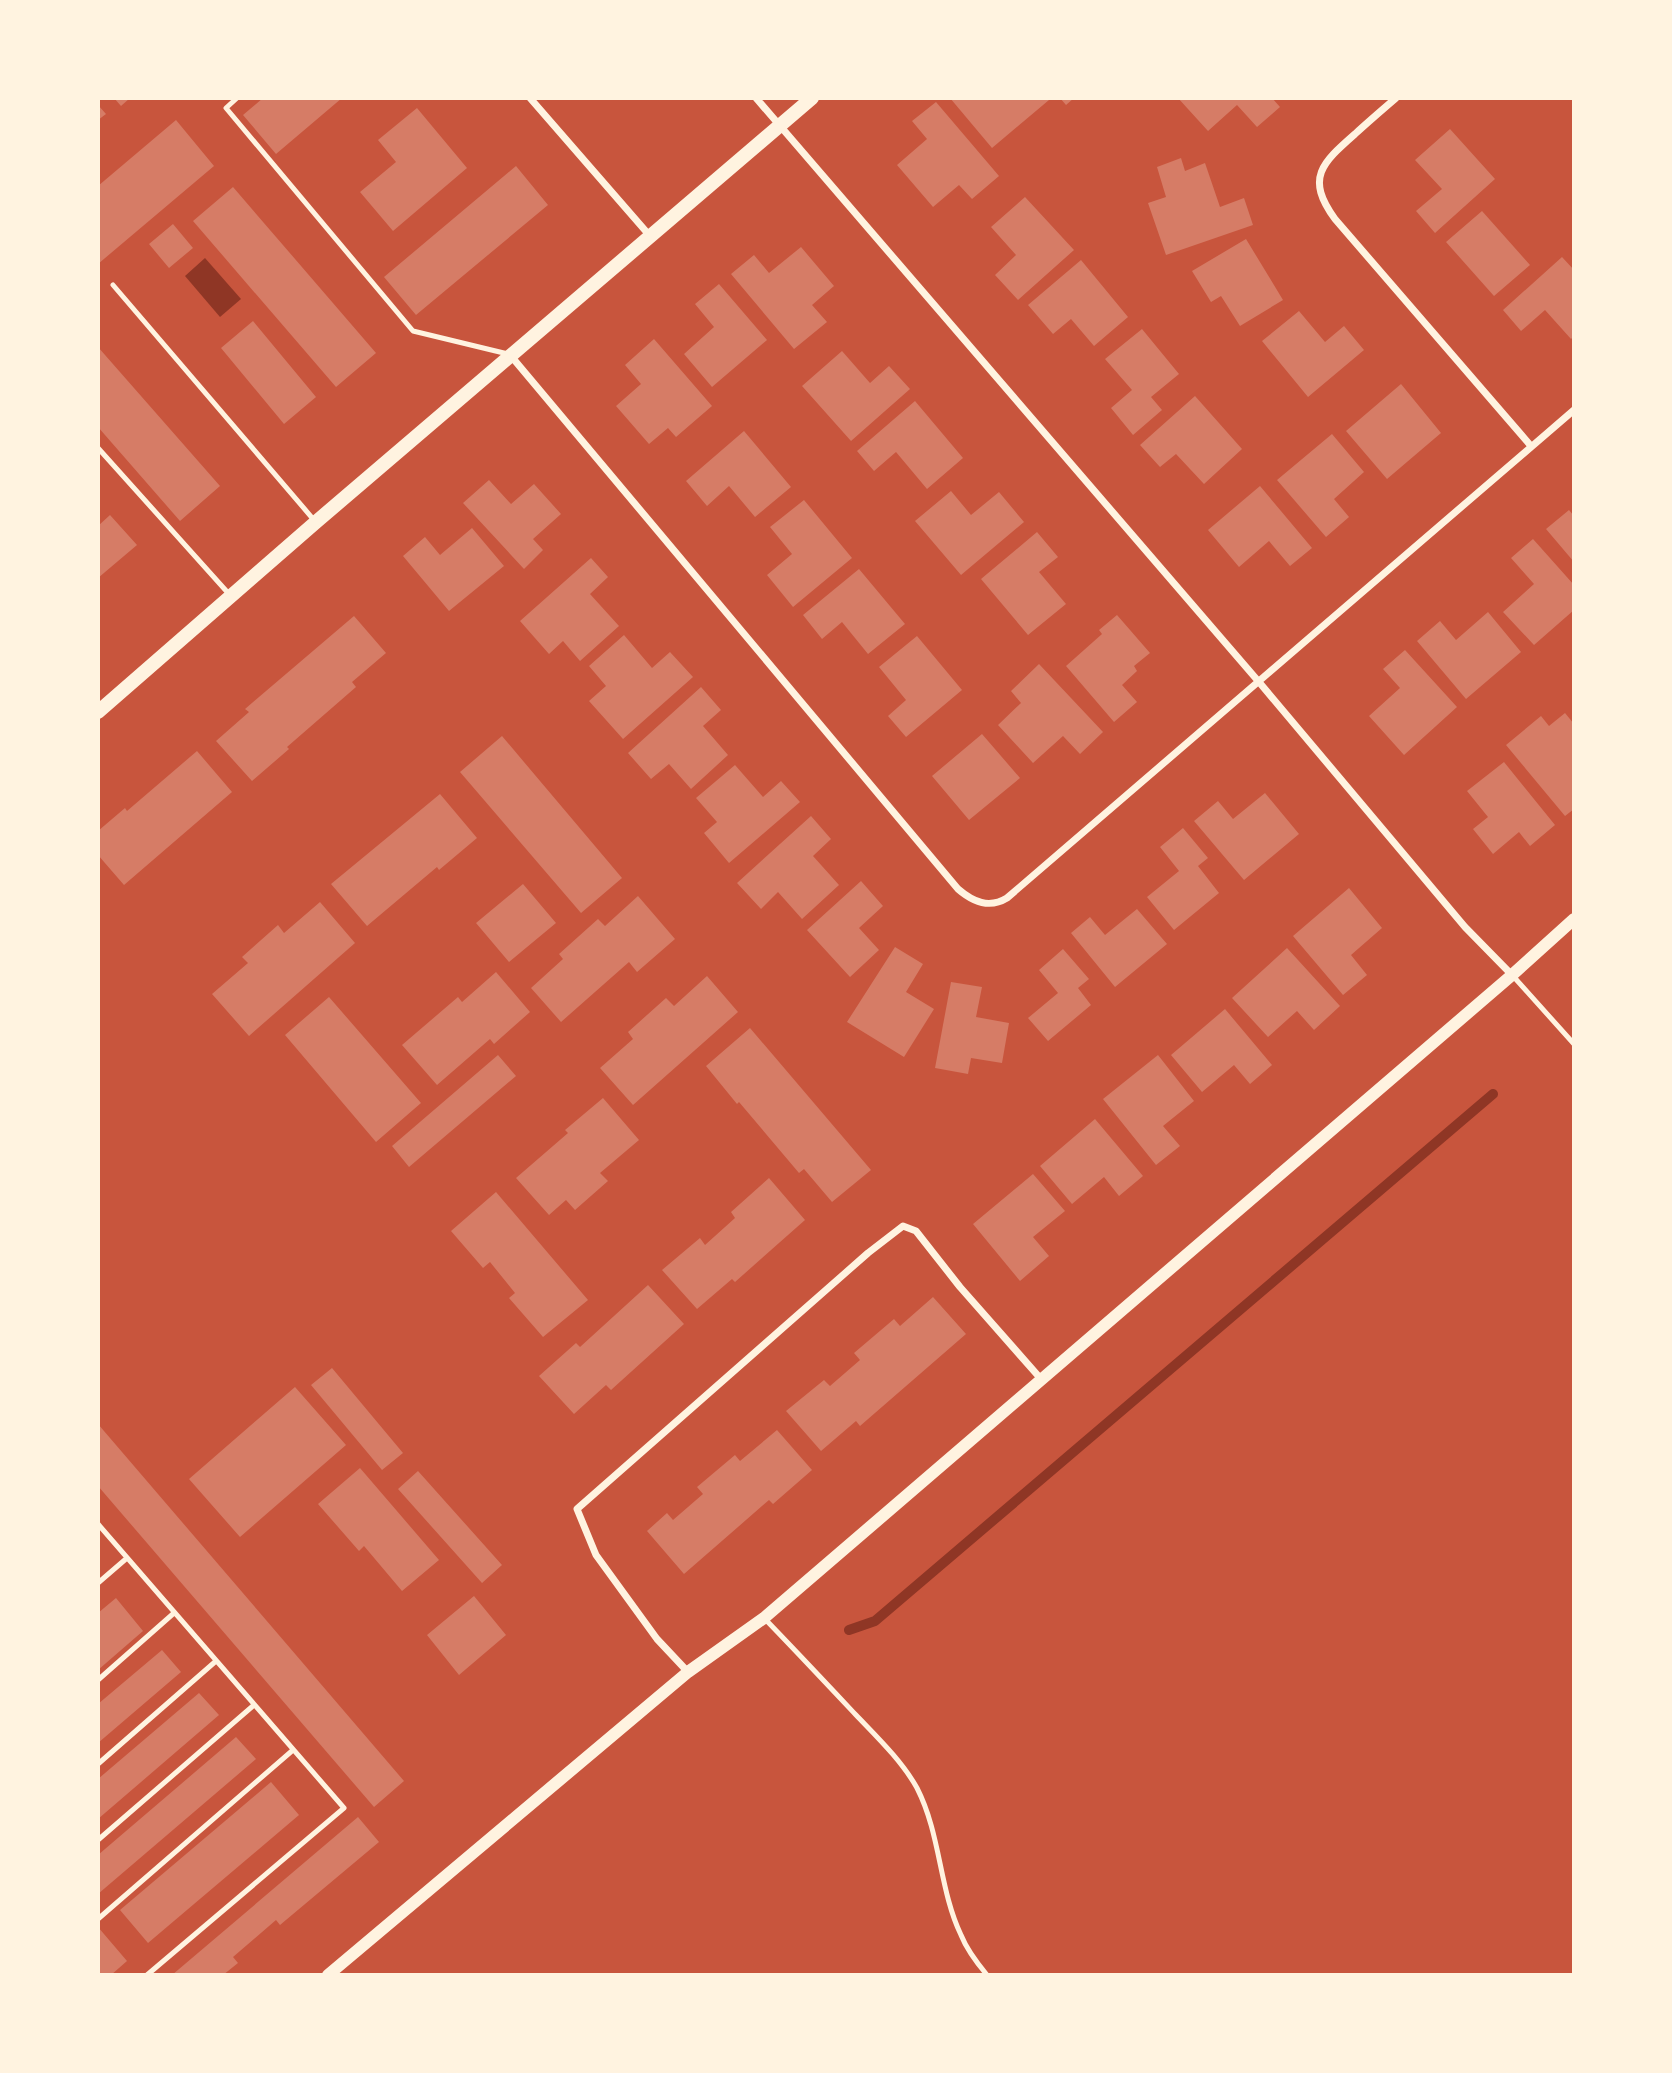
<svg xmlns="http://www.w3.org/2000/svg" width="1672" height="2073" font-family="'Sofia Sans Condensed',sans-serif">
<rect width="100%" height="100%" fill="#c8553d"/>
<path fill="#8f3625" d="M205 258 241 299 220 317 185 276Z"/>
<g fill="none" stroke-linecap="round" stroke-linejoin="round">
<path stroke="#8f3625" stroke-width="10" d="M849 1630 875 1621 1493 1094"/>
</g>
<path fill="#d67c66" d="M114 98H130L121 106Z
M263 98H342L276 154 243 115Z
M950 98H1047L1049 100 992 148Z
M1060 98H1074L1066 105Z
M1178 98H1272L1280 107 1257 127 1237 105 1208 131Z
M936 102 999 176 972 199 959 185 933 207 897 165 927 139 912 121Z
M98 105 106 114 98 120Z
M417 108 467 168 393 231 360 192 396 162 378 140Z
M176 120 214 166 98 264V186Z
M1450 129 1495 179 1435 233 1416 211 1442 189 1415 160Z
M1181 158 1185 171 1205 163 1220 207 1244 198 1253 225 1166 255 1148 203 1166 197 1157 167Z
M516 166 548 205 416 315 384 277Z
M233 187 376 353 336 387 193 221Z
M1025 197 1074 250 1018 300 995 275 1016 255 991 227Z
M1482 211 1530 265 1494 296 1446 242Z
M173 224 193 248 169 268 149 244Z
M1246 239 1283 300 1240 326 1221 296 1211 302 1192 271Z
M801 247 834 286 812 305 827 322 794 349 731 274 754 255 769 273Z
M1562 257 1574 270V336L1571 339 1545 310 1521 331 1503 310Z
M1081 260 1128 317 1094 346 1071 319 1053 334 1028 305Z
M719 284 767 340 712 387 684 354 714 327 695 304Z
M1299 311 1325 342 1344 326 1364 350 1308 397 1262 341Z
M253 321 316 397 284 424 221 348Z
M1142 329 1179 374 1151 397 1162 410 1133 435 1111 408 1132 390 1105 359Z
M654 339 712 406 676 437 668 428 649 444 616 406 641 384 625 365Z
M98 347 220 486 180 521 98 427Z
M842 351 870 383 889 366 910 389 851 441 802 386Z
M1401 384 1441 433 1387 479 1346 431Z
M1195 396 1242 449 1204 484 1176 454 1160 467 1140 445Z
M915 401 963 458 927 489 896 452 874 471 857 451Z
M744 431 791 487 755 517 729 486 707 506 686 481Z
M1332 434 1364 472 1334 499 1349 517 1326 537 1277 480Z
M489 480 511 504 534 484 561 514 533 539 543 550 524 569 463 503Z
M1260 486 1312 548 1290 566 1269 541 1239 567 1208 530Z
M951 491 971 515 999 492 1024 522 961 575 915 521Z
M804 500 852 558 793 607 767 575 792 554 770 527Z
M1569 510 1574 516V562L1546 529Z
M110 515 137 545 98 578V526Z
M472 528 504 566 449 611 403 556 425 537 440 555Z
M1037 532 1058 557 1039 572 1066 604 1028 635 981 579Z
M1533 539 1574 585V610L1534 645 1503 612 1534 584 1511 558Z
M591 558 608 577 590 594 619 626 580 661 563 641 549 654 520 621Z
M859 569 905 624 868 654 842 622 822 639 803 615Z
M1488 612 1521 652 1466 699 1417 641 1440 621 1456 640Z
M1117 615 1150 653 1134 666 1137 671 1122 685 1137 702 1114 722 1066 666 1102 634 1099 630Z
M354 616 386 653 352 682 356 687 287 747 289 749 252 781 216 741 249 712 245 709Z
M624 635 652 668 670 652 693 677 623 739 589 701 606 686 589 666Z
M917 636 962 690 906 737 888 716 906 700 879 667Z
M1405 650 1457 707 1404 755 1369 716 1400 688 1383 669Z
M1039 664 1103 732 1080 754 1063 736 1033 763 998 725 1021 703 1011 691Z
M701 687 721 710 703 726 728 755 691 789 669 764 651 779 628 753Z
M1565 713 1574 724V809L1565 816 1506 745 1541 716 1549 726Z
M982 734 1020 778 969 820 932 776Z
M502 736 622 878 581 913 460 772Z
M197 751 232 792 124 885 98 855V831L125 808 127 811Z
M1504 762 1555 825 1530 846 1519 832 1493 854 1473 829 1488 817 1467 791Z
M735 765 763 797 781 781 800 802 729 863 704 833 717 822 696 798Z
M1265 793 1299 834 1244 880 1194 821 1218 801 1233 819Z
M440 794 477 838 439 870 437 867 367 926 331 884Z
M811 816 831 839 813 856 839 885 802 919 778 892 761 909 737 883Z
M1183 828 1208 858 1198 866 1219 893 1174 930 1147 897 1179 871 1160 847Z
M861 881 883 906 859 928 879 950 850 977 807 930Z
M523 884 556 923 509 962 476 923Z
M1349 888 1382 928 1351 955 1367 975 1343 995 1293 936Z
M638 896 675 939 637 972 629 962 561 1022 531 988 563 959 559 954 598 919 605 926Z
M320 902 355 943 249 1036 212 994 248 963 242 957 278 925 284 933Z
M1137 909 1167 944 1115 987 1071 933 1090 917 1105 935Z
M895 947 923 964 906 992 934 1009 904 1057 847 1022Z
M1287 948 1340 1006 1314 1030 1297 1011 1268 1037 1232 998Z
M1063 949 1089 979 1078 988 1091 1005 1048 1041 1028 1018 1058 993 1039 970Z
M496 972 530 1012 494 1044 490 1039 437 1085 402 1045 458 997 462 1002Z
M707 976 738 1012 633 1105 600 1068 633 1039 628 1032 666 998 674 1006Z
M951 982 982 987 976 1017 1009 1023 1002 1063 971 1058 968 1074 935 1068Z
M329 997 421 1103 376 1142 285 1035Z
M1225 1009 1272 1065 1250 1084 1234 1065 1202 1092 1171 1055Z
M750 1028 871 1170 832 1202 804 1169 799 1173 739 1102 737 1104 706 1066Z
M498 1055 516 1076 409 1167 392 1146Z
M1158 1055 1194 1101 1163 1126 1180 1146 1156 1165 1103 1099Z
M603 1098 639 1140 600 1173 608 1181 575 1210 566 1200 549 1215 516 1178 568 1133 565 1130Z
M1095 1119 1143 1176 1119 1196 1104 1177 1072 1204 1040 1166Z
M1033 1174 1065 1211 1033 1237 1049 1256 1020 1281 973 1224Z
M769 1178 805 1220 735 1282 732 1279 697 1309 662 1270 700 1238 705 1245 735 1218 731 1212Z
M496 1192 588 1300 543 1337 509 1298 515 1293 490 1262 483 1268 451 1231Z
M648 1285 684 1324 611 1390 606 1385 574 1414 539 1376 576 1343 580 1347Z
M933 1297 966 1334 860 1426 856 1421 821 1451 786 1411 824 1380 830 1386 860 1360 854 1353 894 1319 900 1326Z
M332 1368 403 1453 382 1470 311 1385Z
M295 1387 346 1445 240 1537 189 1479Z
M98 1424 404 1781 374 1807 98 1486Z
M777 1430 812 1470 773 1504 769 1500 684 1574 647 1531 667 1513 673 1520 703 1494 697 1487 735 1455 740 1461Z
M360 1468 439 1560 402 1591 364 1546 359 1551 318 1504Z
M418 1471 502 1565 482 1583 398 1489Z
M474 1596 506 1635 459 1675 427 1635Z
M116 1598 143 1631 98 1670V1613Z
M162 1650 181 1672 98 1743V1704Z
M199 1693 219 1715 98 1819V1779Z
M236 1737 256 1759 98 1894V1855Z
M271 1782 299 1815 148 1943 120 1910Z
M358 1817 379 1842 280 1925 276 1920 233 1957 238 1963 223 1975H172Z
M98 1927 127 1961 111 1975H98Z"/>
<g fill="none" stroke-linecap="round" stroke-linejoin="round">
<path stroke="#fff3e0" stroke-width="5" d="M237 98 226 108 413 331 508 354
M113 285 314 520
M98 448 229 594
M1513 976 1574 1044
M98 1524 344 1808 147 1975
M98 1583 127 1558
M764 1618C795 1650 825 1682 856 1715 877 1737 902 1761 917 1788 941 1835 939 1889 961 1935 967 1950 977 1963 987 1975
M98 1680 174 1613
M98 1764 216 1661
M98 1840 254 1705
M98 1919 293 1750"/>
<path stroke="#fff3e0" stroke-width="7" d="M530 98 650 236
M756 98 1259 682 1465 927 1512 975
M1396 98C1382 110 1368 122 1355 134 1322 163 1305 178 1335 219L1531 446
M511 356 958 889C973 902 989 909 1007 898L1574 410
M688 1672 657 1639 596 1555 577 1509 868 1253 903 1226 916 1231 960 1287 1041 1379"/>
<path stroke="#fff3e0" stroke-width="12" d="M328 1975 688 1672 764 1618 1512 975 1574 919"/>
<path stroke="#fff3e0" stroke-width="14" d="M98 712 316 522 812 98"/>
</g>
<rect width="1672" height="2073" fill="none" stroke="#fff3e0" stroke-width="200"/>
</svg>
